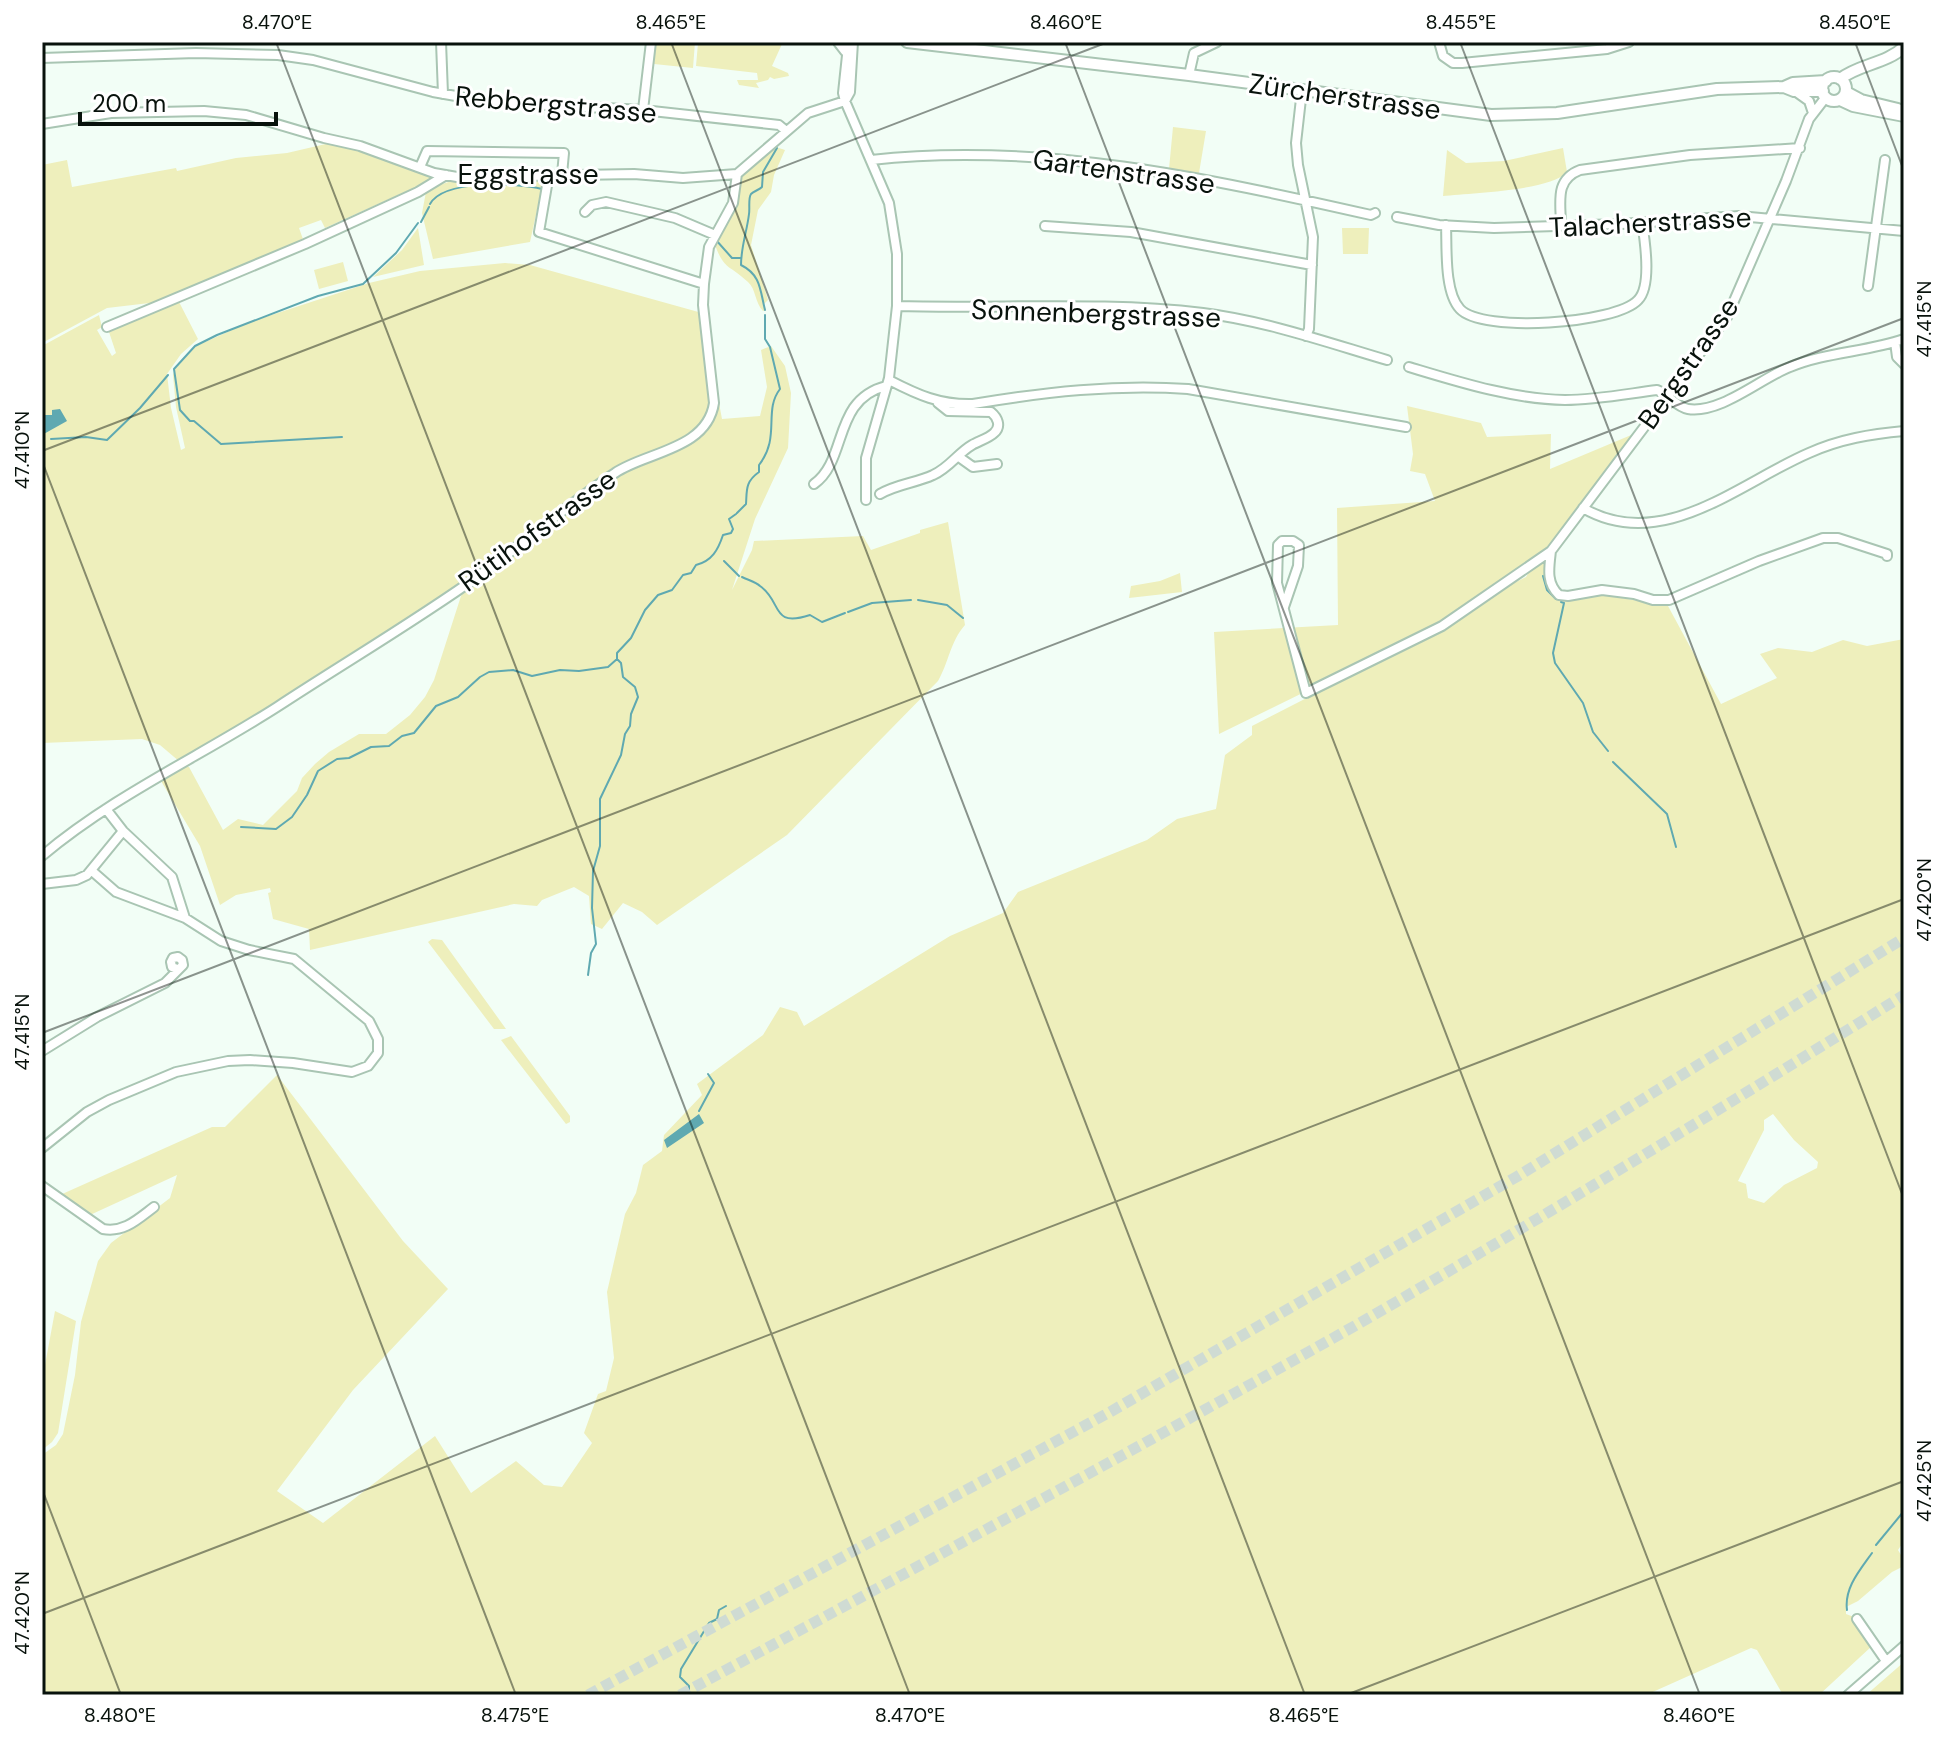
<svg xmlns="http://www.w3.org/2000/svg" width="1946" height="1737" font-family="'DM Sans',sans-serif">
<rect width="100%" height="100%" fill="#f2fef6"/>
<path fill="#eeefbc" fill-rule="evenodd" d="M656 42H695L693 68 654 64Z
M711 42 782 44 772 66 788 73 789 76 774 79 770 77 768 80 756 83 759 88 739 85 737 80H758L757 73 696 66 698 43Z
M1173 127 1206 131 1199 173 1169 169Z
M330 143 371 152 431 175 429 181 325 228 321 220 299 228 304 242 158 302 107 308 42 343V165L67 160 72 187 176 168 177 171 236 158 287 153Z
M776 147 785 150 774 175 771 192 758 210 751 245 768 300 764 304 766 310 763 311C755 303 756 289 748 282 729 264 724 271 714 242L741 178 760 156 762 158Z
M1563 148 1567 172C1550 191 1470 193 1443 196L1447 150 1466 163 1504 161Z
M544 178 530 242 433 259 422 213 426 192C458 171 508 179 544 178Z
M418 228 424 265 373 277 402 250Z
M1342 228H1369L1368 254H1343Z
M343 262 348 281 319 289 314 270Z
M505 263 530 265 702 313 722 419 760 416 767 387 761 350 771 346 785 366 791 393 788 448 755 519 732 590 752 550 754 541 863 536 871 550 920 533V530L948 522 965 625C950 642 949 662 938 681L787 835 657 925 642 912 623 903 602 929 591 924 589 896 574 887 542 900 537 906 514 904 310 950 309 929 273 919 268 893 271 892 270 888 236 895 220 905 200 846 161 781 183 765 189 767 223 830 238 819 263 825 297 791 302 778 315 764 329 752 359 734H386L410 715 425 697 434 680 461 596 469 584 180 762 160 745 142 739 42 743V346L99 315 102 327 97 330 112 356 116 353 109 332 112 327 178 300 198 339 181 354 167 374 171 408 181 450 185 448 176 407 173 375 175 369 196 346 250 322 369 283 420 271Z
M1407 406 1481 423 1487 437 1551 434 1550 469 1636 433 1552 546 1445 623 1219 734 1214 632 1338 625 1337 508 1435 501 1425 474 1410 471 1413 454Z
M1546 558 1555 595 1565 600 1599 594 1668 606 1721 704 1777 678 1760 654 1778 648 1812 652 1843 640 1867 646 1904 639V1541L1898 1550 1904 1560V1566L1892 1572 1858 1601 1846 1607V1614L1854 1617 1872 1646 1819 1695H1783L1757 1650 1751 1648 1646 1695H42V1455L56 1445 63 1434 75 1375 81 1322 98 1261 111 1243 170 1198 177 1175 90 1215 60 1195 212 1127H225L277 1075 403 1241 448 1289 353 1390 277 1491 323 1523 435 1436 471 1493 516 1461 544 1485 562 1487 592 1443 584 1433 598 1394 606 1391 614 1358 607 1292 625 1214 636 1193 643 1165 662 1151 664 1135 702 1095 697 1084 763 1035 780 1007 797 1012 804 1026 950 936 1003 913 1018 892 1147 840 1177 819 1216 809 1225 755 1252 735V726L1465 617 1506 587 1526 577 1532 567ZM1773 1114 1794 1140 1818 1162 1817 1168 1784 1185 1764 1203 1748 1198 1746 1184 1738 1181 1764 1130V1120Z
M1180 573 1182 592 1129 598 1131 586 1160 581Z
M432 939 442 940 506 1029H494L428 942Z
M511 1036 570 1116V1122L566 1124 501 1040Z
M55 1311 76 1321 58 1433 52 1442 42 1450V1381Z
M1904 1662V1695H1866Z"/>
<path fill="#5fa9b1" d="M42 400H44L45 415H52V410L60 409 67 421 42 435Z
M699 1114 704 1123 667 1148 664 1140Z"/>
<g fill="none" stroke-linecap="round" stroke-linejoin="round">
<path stroke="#5fa9b1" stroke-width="2" d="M430 204C444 179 517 183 542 189
M421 222 429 207
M716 240 732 258H741
M765 310C760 290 761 275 741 265 741 247 747 231 749 214 750 209 748 198 751 194 754 191 759 190 762 187L763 172 777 148
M342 437 221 444 194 421H190L180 410 174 369 195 346 217 335 318 296 363 284 396 253 418 223
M51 439 86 437 107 440 140 408 168 375
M737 513 746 504C747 490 745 482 759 472V465C781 437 763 411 780 389L770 347 765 339V315
M724 561 739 576
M1543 576 1547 590 1556 599
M742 577C748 580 756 582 760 586 783 602 770 628 810 615L822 622 845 613
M918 600 947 605 963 618
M1561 602 1564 603 1553 653 1555 663 1583 703 1593 732 1608 751
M848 612 872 603 911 600
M1613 762 1667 814 1676 847
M241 827 276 829 292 817 307 795 318 771 337 759 349 758 371 747 389 746 402 736 414 733 436 706 458 697 480 677 489 672 513 670 532 676 560 670 579 671 608 667 617 659V653L631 638 645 610 658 595 672 590 683 575 691 573 696 565C712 561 718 550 723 535L731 533 733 529 729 519 736 514
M588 975 591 953 596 944 592 908 593 871 600 846V799L621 755 625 734 630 726 631 714 638 697 635 687 623 677 621 663 617 659
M699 1111 714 1083 708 1074
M1876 1545 1904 1511
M1847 1610C1844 1588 1860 1570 1872 1553
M689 1692V1686L680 1677 681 1669 709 1623 717 1619 719 1610 726 1606"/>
<path stroke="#cfdbd3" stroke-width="11" stroke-dasharray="11 5.5" stroke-linecap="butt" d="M588 1695 1110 1412 1518 1176 1904 938
M680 1695C907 1572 1134 1451 1358 1324 1542 1218 1724 1107 1904 995"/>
<g stroke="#a9c5b3" stroke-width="12">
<path id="minor" d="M441 42 443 94
M1439 42 1443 56 1453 63H1462L1607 49 1629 42
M848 46 843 93 845 101 889 203 897 254V306L889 378 866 458V500
M42 58 196 53 278 55 313 60 433 92 490 102 643 110 779 125 785 130
M1189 75 1194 53 1217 42
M1302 90 1296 143 1298 165 1313 237 1309 329 1306 336
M1795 91 1809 101 1813 113
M643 110 651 42
M42 124 111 113 204 111 246 115 324 138 360 146 434 173 457 177 634 174 683 178 737 174
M871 160C1040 141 1207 178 1371 215L1375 213
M420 167 427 151 564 153 562 174
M549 174 539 232 704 284
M585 212 592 205 606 202 675 218 715 235
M1397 217 1439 225 1494 228 1621 224 1739 216 1904 231
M1446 225C1447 247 1444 292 1460 309 1482 333 1616 324 1638 300 1652 286 1645 241 1642 222
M1045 226 1131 232 1312 265
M1561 226C1561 203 1554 180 1580 170L1690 155 1800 148
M1868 286 1885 160
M897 306C998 309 1102 301 1203 313 1266 321 1326 342 1387 360
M107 327 305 244 418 192 446 175
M1895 342 1897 357 1904 364
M1409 367C1459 382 1512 399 1565 400 1595 400 1626 394 1657 390 1668 394 1676 407 1688 409 1721 414 1761 378 1790 367 1826 352 1867 352 1904 339
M889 380C918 395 940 405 973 404 1045 392 1115 384 1188 389L1406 427
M959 457 973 467 997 464
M814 484C848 460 832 400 886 386
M880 494C897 484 916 483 933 475 949 468 958 453 972 445 979 441 989 438 994 433 1002 426 997 417 991 412L948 411 938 403
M1583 508C1662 554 1739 483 1809 453 1840 439 1871 434 1904 431
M1551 551C1549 568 1546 583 1559 595L1568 596 1602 590 1634 594 1653 600H1669L1759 561 1823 538H1838L1887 554V556
M1284 607 1298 566 1299 545 1293 541H1282L1278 545 1277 583 1306 693 1442 626 1551 551 1727 317 1786 181 1809 119 1826 97
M106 809 123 831 172 877 185 918
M42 856C113 796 199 757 277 707 344 663 414 622 480 575 525 542 568 504 615 473 645 452 707 450 714 403L703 305 704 284 709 247 733 203 737 174 808 113 845 101 850 92 853 42
M42 884 76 880 87 875 123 831
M42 1051 97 1017 165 983 183 965 182 960 178 957 173 958 171 962 172 967 177 969
M42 1148 87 1112 109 1100 176 1072 228 1061 250 1060 293 1063 352 1072 368 1066 378 1053V1039L369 1021 294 959 249 950 221 941 185 918 116 892 92 871
M42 1186 103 1229C124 1233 138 1219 154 1207
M1857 1619 1886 1661
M1848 1695 1904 1646"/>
</g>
<g stroke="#a9c5b3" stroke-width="14">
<path id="major" d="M839 42 846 51
M907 42 1189 75 1491 115 1557 113 1717 89 1784 87 1793 83 1826 81
M1822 89a12 12 0 1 1 24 0a12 12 0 1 1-24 0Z
M1840 79C1859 64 1886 64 1904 47
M1784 87 1794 91H1823
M1846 92 1861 100 1898 109
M1840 100 1853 106 1904 116"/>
</g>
<use href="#minor" stroke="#fff" stroke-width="8"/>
<use href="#major" stroke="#fff" stroke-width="10"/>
</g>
<path fill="none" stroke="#08120c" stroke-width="2" stroke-opacity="0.45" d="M276 42 910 1695M671 42 1305 1695M1065 42 1700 1695M1460 42 1904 1199M1855 42 1904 171M42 451 1108 42M42 461 516 1695M42 1033 1904 318M42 1489 121 1695M42 1614 1904 899M1346 1695 1904 1481"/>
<g text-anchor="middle" stroke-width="6" stroke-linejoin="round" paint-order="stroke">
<g font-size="28" fill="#08120c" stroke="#fff">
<text transform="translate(1345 96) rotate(8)" y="10">Zürcherstrasse</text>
<text transform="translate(556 104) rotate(5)" y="10">Rebbergstrasse</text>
<text transform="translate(1124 171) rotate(8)" y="10">Gartenstrasse</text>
<text x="528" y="184">Eggstrasse</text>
<text transform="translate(1650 222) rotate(-3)" y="10">Talacherstrasse</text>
<text transform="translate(1096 313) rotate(2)" y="10">Sonnenbergstrasse</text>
<text transform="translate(1688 363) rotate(-55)" y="10">Bergstrasse</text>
<text transform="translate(537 530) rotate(-36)" y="10">Rütihofstrasse</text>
</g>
</g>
<rect width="1946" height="1737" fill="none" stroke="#ffffff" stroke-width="88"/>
<path d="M80 112v12h196v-12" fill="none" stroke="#08120c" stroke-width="4"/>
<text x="92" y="112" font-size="24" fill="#08120c" stroke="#ffffff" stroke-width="6" paint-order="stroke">200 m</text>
<rect x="44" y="44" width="1858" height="1649" fill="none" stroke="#08120c" stroke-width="3"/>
<g font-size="20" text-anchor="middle" fill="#08120c">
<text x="277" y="29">8.470°E</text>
<text x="671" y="29">8.465°E</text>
<text x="1066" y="29">8.460°E</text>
<text x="1461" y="29">8.455°E</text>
<text x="1855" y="29">8.450°E</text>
<text transform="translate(1924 319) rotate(-90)" y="7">47.415°N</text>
<text transform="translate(22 450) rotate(-90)" y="7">47.410°N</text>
<text transform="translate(1924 900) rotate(-90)" y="7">47.420°N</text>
<text transform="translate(22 1032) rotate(-90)" y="7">47.415°N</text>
<text transform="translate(1924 1481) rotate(-90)" y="7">47.425°N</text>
<text transform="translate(22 1613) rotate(-90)" y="7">47.420°N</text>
<text x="120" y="1722">8.480°E</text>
<text x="515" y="1722">8.475°E</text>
<text x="910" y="1722">8.470°E</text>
<text x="1304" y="1722">8.465°E</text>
<text x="1699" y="1722">8.460°E</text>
</g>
</svg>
